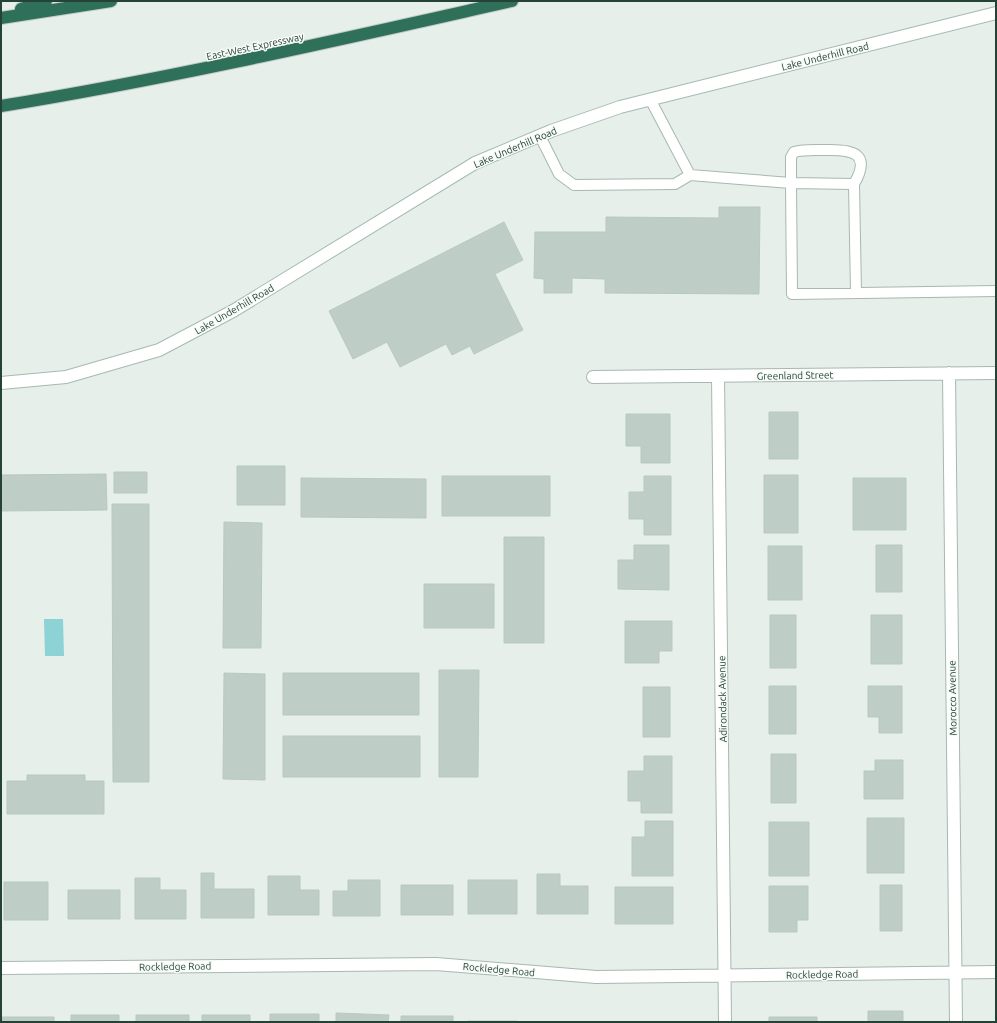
<svg xmlns="http://www.w3.org/2000/svg" width="997" height="1023" font-family="Ubuntu,sans-serif">
<rect width="100%" height="100%" fill="#e6efea"/>
<path fill="#8dd2d5" d="M44 619H63L64 656H45Z"/>
<path fill="#becdc5" stroke="#b8c9c0" d="M719 207H760L759 294 605 293V279L572 278V293H544V279L534 278 535 232H606V217L719 218Z
M504 222 523 260 495 274 523 330 474 354 470 346 452 355 446 344 400 367 387 342 353 359 329 311Z
M769 412H798V459H769Z
M626 414H670V463H641V446H626Z
M237 466H285V505H237Z
M114 472H147V493H114Z
M106 474 107 510 1 511V475Z
M764 475H798V533H764Z
M442 476H550V516H442Z
M644 476H671V535H644V519H629V492H644Z
M301 478 426 479V518L301 517Z
M853 478H906V530H853Z
M112 504H149V782H113Z
M224 522 262 523 261 648H223Z
M504 537H544V643H504Z
M634 545H669V590L618 589V560H634Z
M876 545H902V592H876Z
M768 546H802V600H768Z
M424 584H494V628H424Z
M770 615H796V668H770Z
M871 615H902V664H871Z
M625 621H672V651H659V663H625Z
M439 670H479L478 777H439Z
M224 673 265 674V780L223 779Z
M283 673H419V715H283Z
M769 686H796V734H769Z
M868 686H902V733H879V717H868Z
M643 687H670V737H643Z
M283 736H420V777H283Z
M771 754H796V803H771Z
M644 756H672V813H641V801H628V771H644Z
M875 760H903V799H864V771H875Z
M27 775H85V781H104V814H7V781H27Z
M867 818H904V873H867Z
M645 821H673V876H632V837H645Z
M769 822H809V876H769Z
M201 873H214V889H254V918H201Z
M537 874H560V886H588V914H537Z
M268 876H300V890H319V915H268Z
M135 878H160V890H186V919H135Z
M348 880H380V916H333V891H348Z
M468 880H517V914H468Z
M4 882H48V920H4Z
M401 885H453V915H401Z
M880 885H902V931H880Z
M769 886H808V920H797V932H769Z
M615 887H673V924H615Z
M68 890H120V919H68Z
M868 1011H903V1022H868Z
M336 1013 389 1015 388 1022H336Z
M270 1014H319V1022H270Z
M71 1015H119V1022H71Z
M136 1015H189V1022H136Z
M202 1015H250V1022H202Z
M401 1016H453V1022H401Z
M2 1017H54V1022H2Z
M769 1017H817V1022H769Z
M468 1021H517V1022H468Z"/>
<g fill="none" stroke-linecap="round" stroke-linejoin="round">
<g stroke="#a8b8b0" stroke-width="12">
<path id="service" d="M650 99 690 175 791 183 792 294 996 291
M540 136 559 174 574 185 675 184 690 175
M854 184C872 153 852 149 825 150 815 150 805 149 794 152L791 157V183L854 184 856 293"/>
</g>
<g stroke="#a8b8b0" stroke-width="14">
<path id="minor" d="M949 373 956 1022
M718 376 725 1022
M593 377 996 373
M1 968 436 964 596 977 996 972"/>
</g>
<g stroke="#a4bbb0" stroke-width="14">
<path id="secondary" d="M1 383 66 377 159 350 233 311 475 163 551 131 620 107 996 13"/>
</g>
<g stroke="#c2cac7" stroke-width="14">
<path id="motorway" d="M21 9 46 1
M1 18 111 1
M1 106C173 78 342 39 512 1"/>
</g>
<use href="#service" stroke="#fff" stroke-width="10"/>
<use href="#minor" stroke="#fff" stroke-width="12"/>
<use href="#secondary" stroke="#fff" stroke-width="12"/>
<use href="#motorway" stroke="#2e705a" stroke-width="12"/>
</g>
<g text-anchor="middle" stroke-width="3" stroke-linejoin="round" paint-order="stroke">
<g font-size="10" fill="#244236" stroke="#f7fbf8">
<text transform="translate(255 46) rotate(-12)" y="4">East-West Expressway</text>
<text transform="translate(825 56) rotate(-14)" y="4">Lake Underhill Road</text>
<text transform="translate(515 147) rotate(-23)" y="4">Lake Underhill Road</text>
<text transform="translate(234 309) rotate(-30)" y="4">Lake Underhill Road</text>
<text transform="translate(795 375) rotate(-1)" y="4">Greenland Street</text>
<text transform="translate(952 698) rotate(-91)" y="4">Morocco Avenue</text>
<text transform="translate(722 699) rotate(-91)" y="4">Adirondack Avenue</text>
<text transform="translate(175 966) rotate(-1)" y="4">Rockledge Road</text>
<text transform="translate(499 969) rotate(5)" y="4">Rockledge Road</text>
<text transform="translate(822 974) rotate(-1)" y="4">Rockledge Road</text>
</g>
</g>
<rect width="997" height="1023" fill="none" stroke="#244236" stroke-width="4"/>
</svg>
